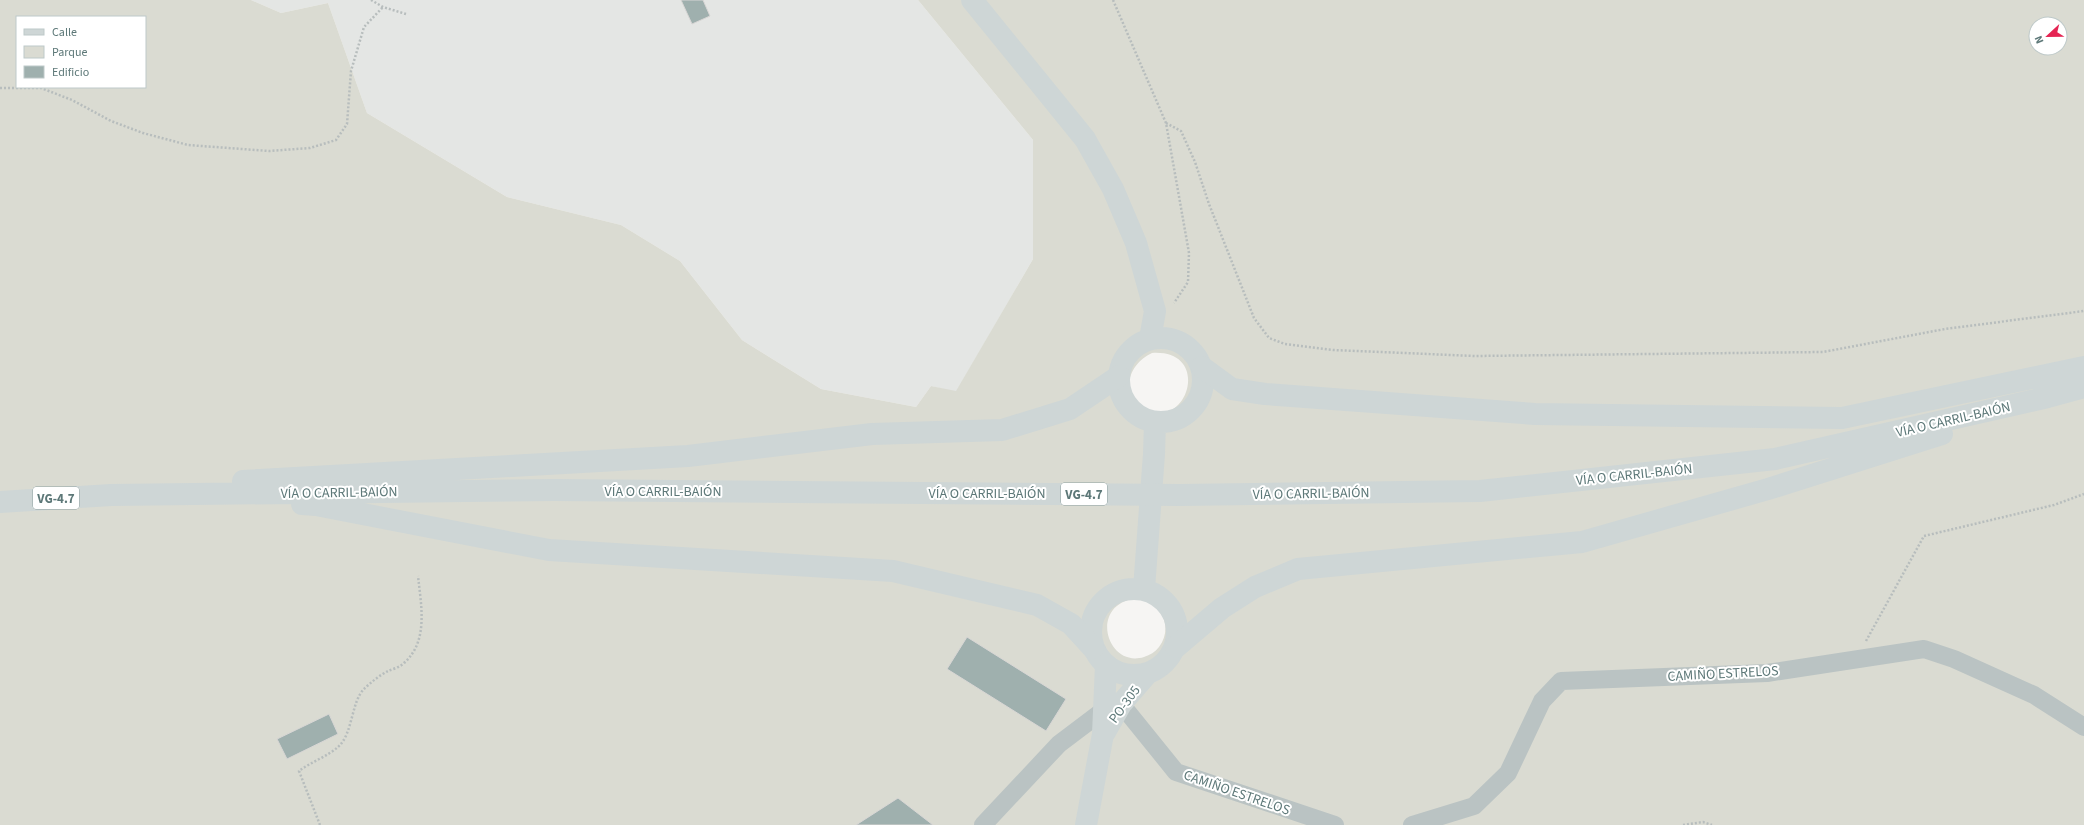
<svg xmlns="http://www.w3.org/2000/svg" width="2084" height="825" font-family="'Source Sans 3',sans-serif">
<rect width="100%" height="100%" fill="#f6f5f3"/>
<path fill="#e4e6e4" d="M251 0H918L1033 140V259L956 392 931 386 916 407 821 389 742 340 680 261 621 225 507 197 367 113 328 3 281 13Z"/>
<path fill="#dadbd2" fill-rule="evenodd" d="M0 0H251L281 13 328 3 367 113 507 197 621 225 680 261 742 340 821 389 916 407 931 386 956 391 1033 259V140L918 0H2084V825H0ZM17 17H145V87H17ZM2036 24H2060V48H2036ZM1152 353C1216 349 1184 440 1140 405 1119 388 1132 362 1152 353ZM1139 598C1161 604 1174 626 1159 647 1155 652 1150 655 1144 657 1106 669 1087 602 1139 598Z"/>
<path fill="#9fb0ae" stroke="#d8d6d5" d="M681 0H703L710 16 692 24Z
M967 637 1066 699 1046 731 947 669Z
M329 714 338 734 287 759 277 739Z
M898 798 933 825H856Z"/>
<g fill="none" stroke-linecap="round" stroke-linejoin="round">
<path stroke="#b7bdbd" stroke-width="2.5" stroke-dasharray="2 2" stroke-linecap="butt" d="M371 0 383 7 406 14
M1113 0 1166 123 1189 253 1188 282 1174 303
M0 88H41L72 100 111 121 143 133 188 145 269 151 310 148 336 140 347 124 351 71 364 27 383 7
M1166 123 1181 131 1195 162 1209 204 1254 318 1269 338 1285 344 1333 350 1475 356 1823 352 1945 329 2084 311
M1866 641 1924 536 2054 505 2084 494
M320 825 299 771C311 762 328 756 338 747 353 734 351 702 364 689 370 683 380 675 388 671 393 669 400 667 404 663 429 641 421 605 418 576
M1683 825 1703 822 1712 825"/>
<path stroke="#bac3c3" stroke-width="18" d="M1121 704 1176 772 1335 825
M983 825 1059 744 1104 710
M1412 825 1474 806 1508 773 1542 701 1561 681 1767 673 1924 649 1954 659 2034 695 2084 727"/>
<path stroke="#ced6d6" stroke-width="22" d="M972 0 1085 139 1113 189 1136 243 1155 311 1150 339
M1119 380a42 42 0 1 1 84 0a42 42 0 1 1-84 0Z
M1091 632a43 43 0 1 1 86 0a43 43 0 1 1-86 0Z
M1144 589 1154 454 1155 422
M1105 732 1121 704 1147 674
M1086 825 1103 734 1106 665"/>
<path stroke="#ced6d6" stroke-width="22" d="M1202 367 1232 389 1265 394 1535 414 1842 418 2084 367
M243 481 688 456 872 434 1002 430 1070 409 1119 376
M0 502 111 495 554 490 1180 495 1480 491 1775 459 2048 397 2084 387
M302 504 316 505 549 550 893 571 1037 605 1071 624 1093 648
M1176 647 1222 608 1255 587 1298 569 1582 542 1768 489 1942 434"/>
</g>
<g text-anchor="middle" stroke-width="4" stroke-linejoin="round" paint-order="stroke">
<g fill="#fff" stroke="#8ea0a0" stroke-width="1">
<rect x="1061" y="483" width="46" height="22" rx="3"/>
<rect x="33" y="487" width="46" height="22" rx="3"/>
</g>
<g font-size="13" font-weight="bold" fill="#5d7878">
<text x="1084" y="499">VG-4.7</text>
<text x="56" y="503">VG-4.7</text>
</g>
<g font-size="14" fill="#5d7878" stroke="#fff">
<text transform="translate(1953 419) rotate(-13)" y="5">VÍA O CARRIL-BAIÓN</text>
<text transform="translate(1634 474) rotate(-6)" y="5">VÍA O CARRIL-BAIÓN</text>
<text x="663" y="496">VÍA O CARRIL-BAIÓN</text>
<text transform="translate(339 492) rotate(-1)" y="5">VÍA O CARRIL-BAIÓN</text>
<text x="987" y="498">VÍA O CARRIL-BAIÓN</text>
<text transform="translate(1311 493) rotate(-1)" y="5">VÍA O CARRIL-BAIÓN</text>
<text transform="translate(1723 673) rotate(-3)" y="5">CAMIÑO ESTRELOS</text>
<text transform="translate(1124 704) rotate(-54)" y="5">PO-305</text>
<text transform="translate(1237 792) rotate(19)" y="5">CAMIÑO ESTRELOS</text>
</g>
</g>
<rect x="16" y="16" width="130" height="72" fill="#ffffff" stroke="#bec9c9"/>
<rect x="24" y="29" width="20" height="6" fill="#ced6d6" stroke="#bec9c9"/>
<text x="52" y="36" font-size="12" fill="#5d7878">Calle</text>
<rect x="24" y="46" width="20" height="12" fill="#dadbd2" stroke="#bec9c9"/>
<text x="52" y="56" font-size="12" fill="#5d7878">Parque</text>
<rect x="24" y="66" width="20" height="12" fill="#9fb0ae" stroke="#bec9c9"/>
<text x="52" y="76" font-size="12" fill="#5d7878">Edificio</text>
<g transform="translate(2048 36) rotate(248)"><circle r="19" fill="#ffffff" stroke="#bec9c9"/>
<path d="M0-3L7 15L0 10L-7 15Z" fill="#e52453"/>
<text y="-6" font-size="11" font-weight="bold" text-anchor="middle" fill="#5d7878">N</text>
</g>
</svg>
